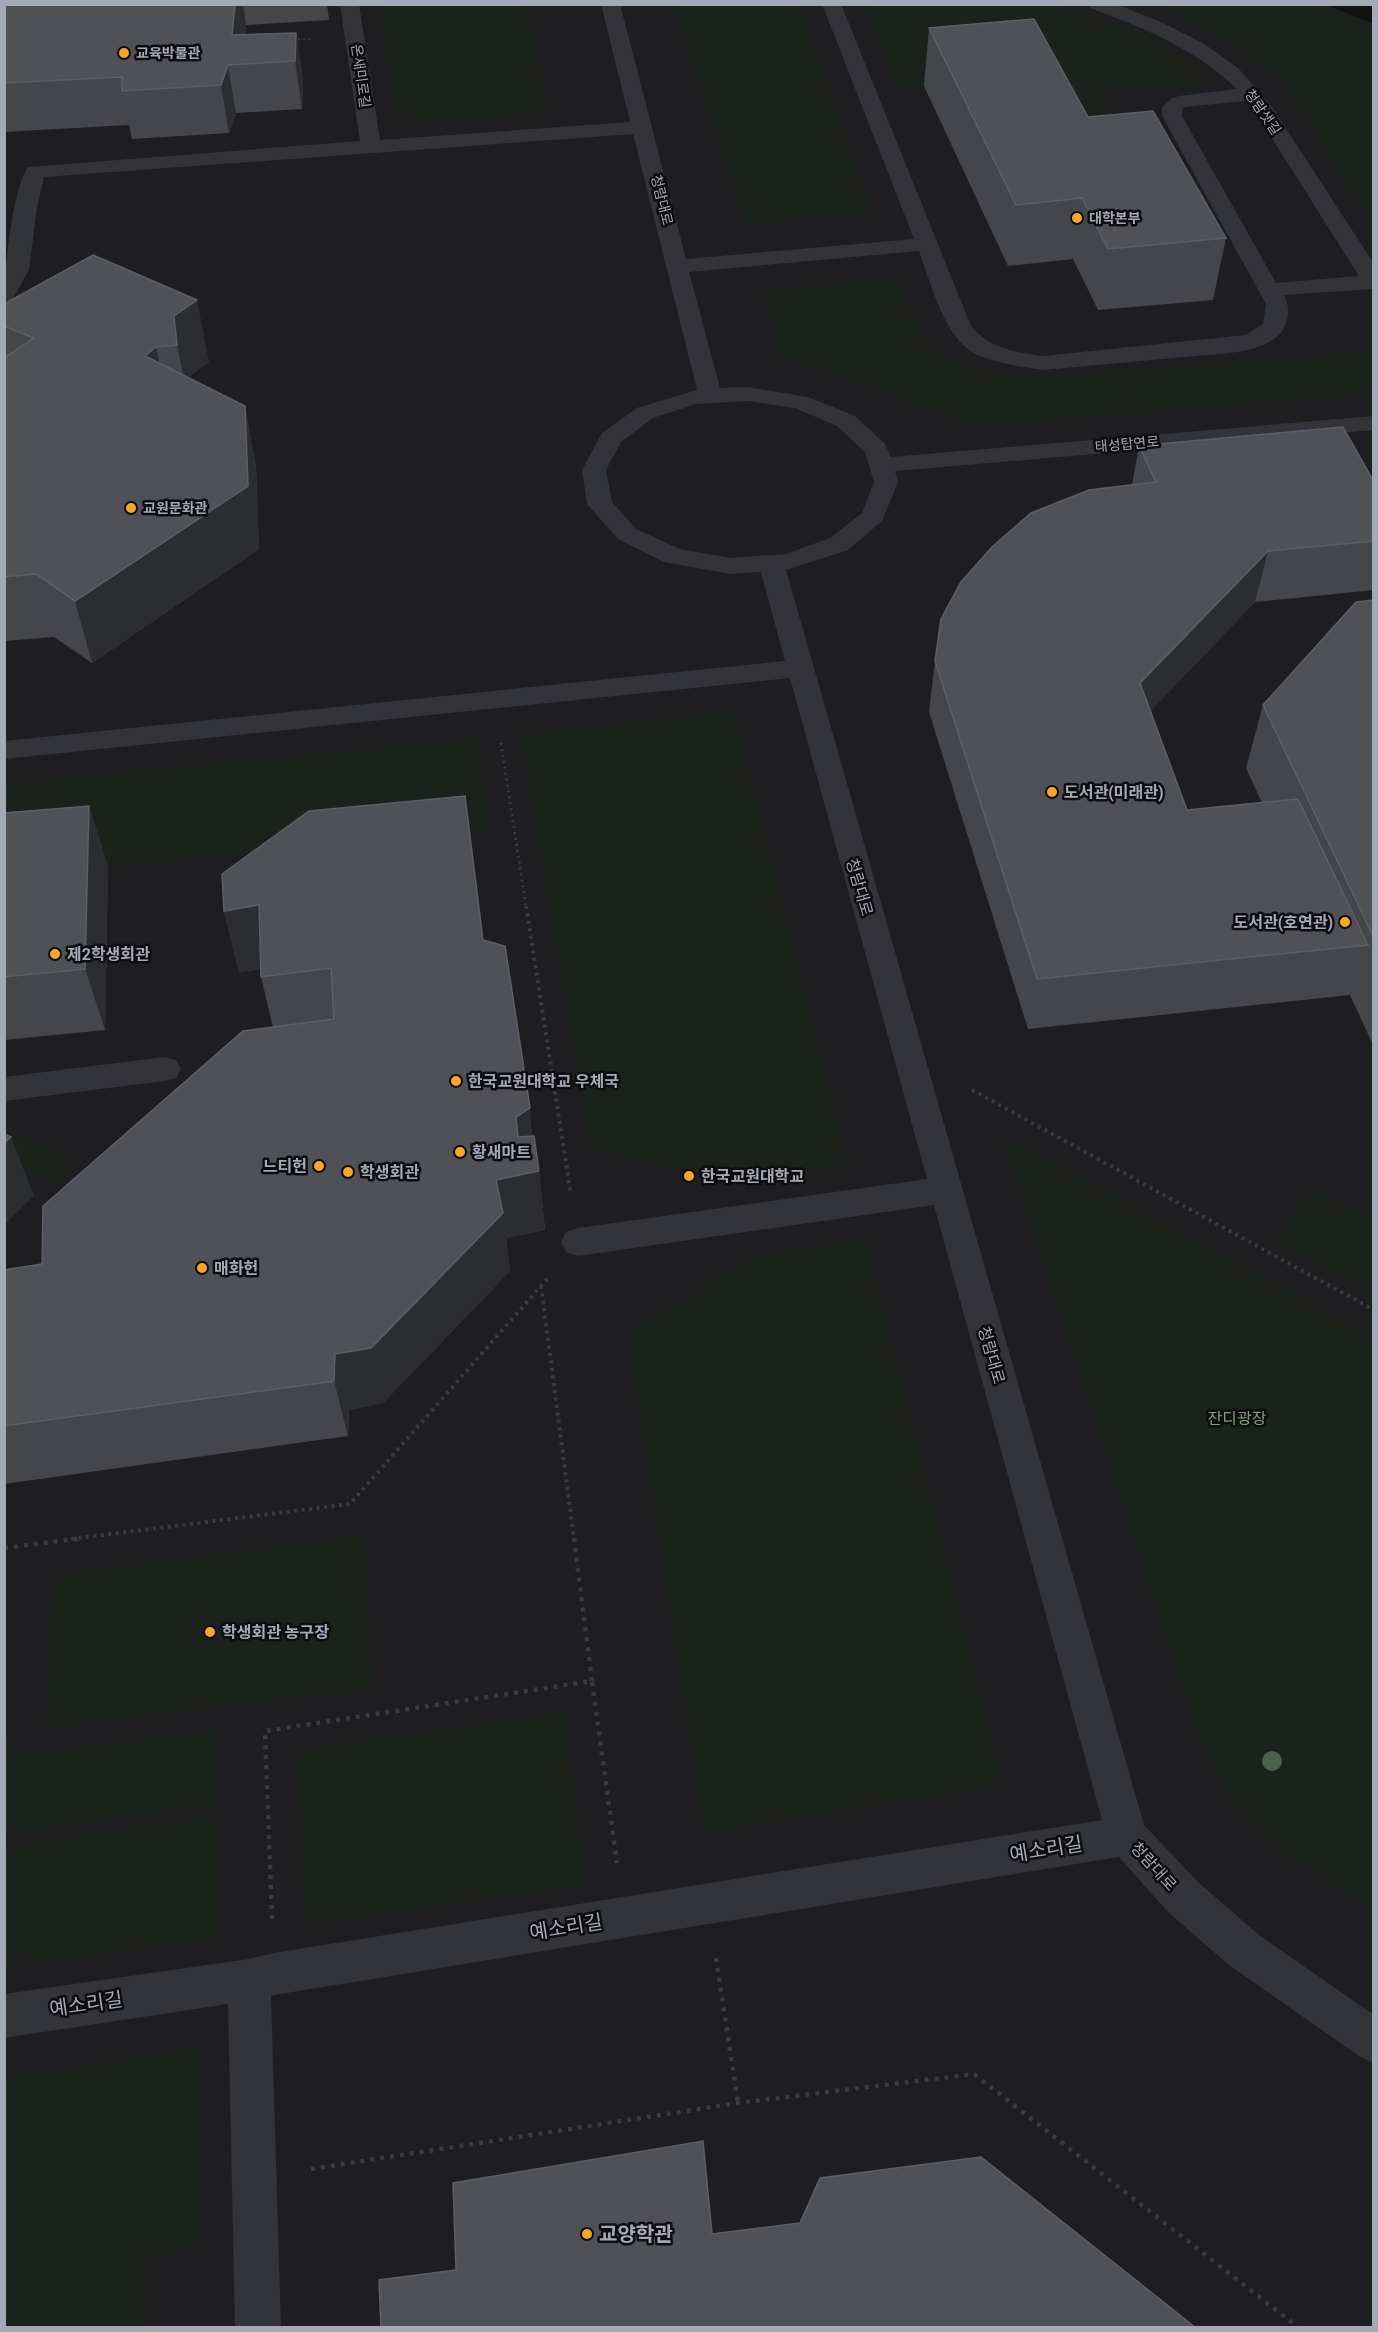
<svg xmlns="http://www.w3.org/2000/svg" width="1378" height="2332" font-family="Roboto,'Noto Sans KR',sans-serif">
<rect width="100%" height="100%" fill="#121214"/>
<path fill="#1e1e21" d="M1325 4 1373 24V2327L5 2328V5Z"/>
<path fill="#1a221b" d="M379 5H525L549 112 399 126Z
M675 5H798L873 212 745 224Z
M865 5H1059L1140 31 1189 61 1213 83 1100 91 1143 171 1027 78 898 88Z
M1158 5H1325L1373 24V223L1285 85 1244 49Z
M898 279 922 339 967 367 1024 378 1371 353 1373 357V394L977 426 782 355 763 291Z
M734 712 850 1168 734 1185 591 1149 521 735Z
M478 739 489 830 5 877V784Z
M1001 1134 1373 1337V1910L1270 1842 1231 1797 1203 1745Z
M21 1135 76 1164 54 1186 5 1158V1138Z
M1313 1191 1373 1221V1295L1276 1243Z
M866 1240 1004 1785 705 1833 628 1336 748 1258Z
M363 1536 373 1689 47 1727 53 1575Z
M566 1713 585 1886 305 1924 298 1750Z
M218 1731V1804L5 1834V1738L29 1754Z
M219 1815 220 1938 5 1968V1848Z
M200 2049V2248L146 2255 145 2327H5V2078Z"/>
<g fill="none" stroke-linecap="round" stroke-linejoin="round">
<path stroke="#393b40" stroke-width="2" stroke-dasharray="2 3" stroke-linecap="butt" d="M293 39H310"/>
<path stroke="#393b40" stroke-width="3" stroke-dasharray="2 4" stroke-linecap="butt" d="M501 743 526 907"/>
<path stroke="#393b40" stroke-width="4" stroke-dasharray="3 4.5" stroke-linecap="butt" d="M526 906 571 1195
M972 1090 1374 1310
M541 1286 574 1539
M71 1539 350 1504 548 1278"/>
<path stroke="#393b40" stroke-width="4.5" stroke-dasharray="4 6" stroke-linecap="butt" d="M574 1538 592 1681
M4 1548 83 1538
M272 1919 265 1731 592 1681 617 1863
M716 1958 738 2103
M311 2169 738 2103 974 2074 1299 2328"/>
<path fill="#333439" fill-rule="evenodd" d="M340 4H359L380 140 630 122 601 4H620L686 259 914 239 822 4H841L971 326C990 349 1015 352 1043 356L1246 335 1263 324 1266 304 1162 116V107L1172 98 1179 96 1237 89C1196 49 1144 28 1090 8L1088 4H1116L1163 23 1203 43 1238 68 1272 107 1374 264V289L1284 295C1293 312 1287 333 1269 342 1245 355 1211 354 1184 357 1137 361 1090 366 1043 370 1022 367 1000 364 980 356 945 343 931 283 919 251L689 272 720 388 748 387 808 397 855 416 885 444 891 457 1374 416V430L895 471 898 482 882 521 848 550 786 570 1144 1825 1198 1882 1259 1935 1374 2015V2063L1359 2056 1229 1965 1168 1912 1119 1857 274 1995 271 1996 281 2328H235L228 2004 4 2038V1994L249 1959 274 1953 1102 1820 934 1205 578 1256 566 1252 561 1242 566 1232 578 1228 927 1179 790 678 4 759V741L785 661 761 572 730 574 664 562 618 539 587 504 582 470 602 433 637 408 697 390 633 134 44 177 37 207 29 270 12 300 4 302C4 274 12 189 28 167L360 141ZM1246 101 1261 121 1359 276 1276 283 1182 116V109L1185 107ZM748 401 795 408 837 426 865 452 874 482 862 513 830 538 786 554 730 558 680 549 636 529 612 502 606 470 621 442 653 418 696 404Z
M165 1057 176 1060 181 1069 176 1078 165 1081 4 1101V1077Z"/>
</g>
<circle fill="#4a614c" cx="1272" cy="1761" r="10"/>
<path fill="#45464c" d="M4 4H327L329 20 246 25 245 35 296 33 303 80 302 109 236 113 229 133 132 139 129 125 4 132Z
M929 28 1088 117 1226 238 1213 300 1098 310 1073 259 1008 266 924 86Z
M93 255 209 362 187 377 245 406 256 468 259 549 92 663 54 637 4 641V304Z
M1139 446 1374 541V590L1255 602 1150 711 1187 810 1262 803 1246 768 1263 705 1374 600V1047L1350 995 1028 1029 929 712 935 661 1132 485Z
M89 806 108 868 105 1030 4 1040V813Z
M224 911 483 940 532 1136 539 1171 545 1230 506 1238 510 1271 383 1403 349 1410 348 1436 4 1484V1270L42 1264 273 1027 261 977V969L239 972Z"/>
<path fill="#2c2d31" d="M235 4H243L246 25 242 64 232 35Z
M296 33 303 80 302 109 295 61Z
M228 65 236 113 229 133 221 85Z
M197 300 209 362 187 378 190 407 177 345 174 316Z
M156 347 170 409 145 356Z
M245 406 256 468 259 549 92 663 75 601Z
M1268 551 1255 602 1129 734 1140 683Z
M89 806 108 868 105 1030 85 969Z
M259 905 273 967 239 972 224 911Z
M530 1108 535 1168 539 1171 545 1230 506 1238 510 1271 383 1403 349 1410 348 1436 334 1381 335 1354 516 1117Z
M11 1137 34 1196 4 1225V1143Z"/>
<path fill="#4f5157" stroke="#5c5f66" stroke-width="1.5" d="M4 4H235L232 35 296 33 295 61 228 65 221 85 122 91V77L4 83Z
M1034 19 1088 117 1153 111 1226 238 1108 249 1082 198 1016 205 929 28Z
M93 255 197 300 174 316 177 345 156 347 145 356 245 406 248 486 75 601 36 574 4 577V358L34 338 4 326V304Z
M1343 427 1374 482V541L1268 551 1140 683 1187 810 1298 799 1368 945 1037 979 935 661 941 619 961 582 992 547 1031 513 1089 490 1156 482 1139 446Z
M1374 600V938L1263 705 1356 602Z
M465 796 483 940 505 946 530 1108 516 1117 518 1137 534 1136 539 1171 496 1180 503 1213 371 1348 335 1354 334 1381 4 1426V1270L42 1264 43 1206 243 1031 334 1019 331 968 261 977 259 905 224 911 222 874 309 811Z
M89 806 85 969 4 977V813Z
M4 1134 11 1137 4 1143Z
M703 2141 712 2234 800 2223 820 2178 981 2157 1196 2328H381L379 2280 456 2270 453 2183Z"/>
<g fill="#fba623" stroke="#0d0d0f" stroke-width="2">
<circle cx="124" cy="53" r="6"/>
<circle cx="1077" cy="218" r="6"/>
<circle cx="131" cy="508" r="6"/>
<circle cx="1052" cy="792" r="6"/>
<circle cx="1345" cy="922" r="6"/>
<circle cx="55" cy="954" r="6"/>
<circle cx="456" cy="1081" r="6"/>
<circle cx="460" cy="1152" r="6"/>
<circle cx="319" cy="1166" r="6"/>
<circle cx="348" cy="1172" r="6"/>
<circle cx="689" cy="1176" r="6"/>
<circle cx="202" cy="1268" r="6"/>
<circle cx="210" cy="1632" r="6"/>
<circle cx="587" cy="2234" r="6"/>
</g>
<g text-anchor="middle" stroke-width="5" stroke-linejoin="round" paint-order="stroke">
<g font-size="14" font-weight="bold" fill="#a3a9b5" stroke="#0d0d0f" text-anchor="start">
<text x="136" y="58">교육박물관</text>
<text x="1089" y="223">대학본부</text>
<text x="143" y="513">교원문화관</text>
</g>
<g font-size="14" fill="#a3a9b5" stroke="#0d0d0f">
<text transform="translate(361 76) rotate(82)" y="5">온새미로길</text>
<text transform="translate(1263 112) rotate(55)" y="5">청람샛길</text>
<text transform="translate(662 200) rotate(76)" y="5">청람대로</text>
<text transform="translate(1127 444) rotate(-5)" y="5">태성탑연로</text>
</g>
<g font-size="16" font-weight="bold" fill="#a3a9b5" stroke="#0d0d0f" text-anchor="start">
<text x="1064" y="798">도서관(미래관)</text>
<text x="1333" y="928" text-anchor="end">도서관(호연관)</text>
<text x="67" y="960">제2학생회관</text>
<text x="468" y="1087">한국교원대학교 우체국</text>
<text x="472" y="1158">황새마트</text>
<text x="307" y="1172" text-anchor="end">느티헌</text>
<text x="360" y="1178">학생회관</text>
<text x="701" y="1182">한국교원대학교</text>
<text x="214" y="1274">매화헌</text>
<text x="222" y="1638">학생회관 농구장</text>
</g>
<g font-size="16" fill="#a3a9b5" stroke="#0d0d0f">
<text transform="translate(860 887) rotate(74)" y="6">청람대로</text>
<text transform="translate(992 1355) rotate(74)" y="6">청람대로</text>
<text transform="translate(1154 1866) rotate(48)" y="6">청람대로</text>
</g>
<g font-size="16" fill="#78a179" stroke="#0d0d0f">
<text x="1237" y="1424">잔디광장</text>
</g>
<g font-size="20" fill="#a3a9b5" stroke="#0d0d0f">
<text transform="translate(1046 1849) rotate(-9)" y="7">예소리길</text>
<text transform="translate(566 1927) rotate(-9)" y="7">예소리길</text>
<text transform="translate(86 2004) rotate(-8)" y="7">예소리길</text>
</g>
<g font-size="20" font-weight="bold" fill="#a3a9b5" stroke="#0d0d0f" text-anchor="start">
<text x="599" y="2241">교양학관</text>
</g>
</g>
<rect width="1378" height="2332" fill="none" stroke="#a3a9b5" stroke-width="12"/>
</svg>
